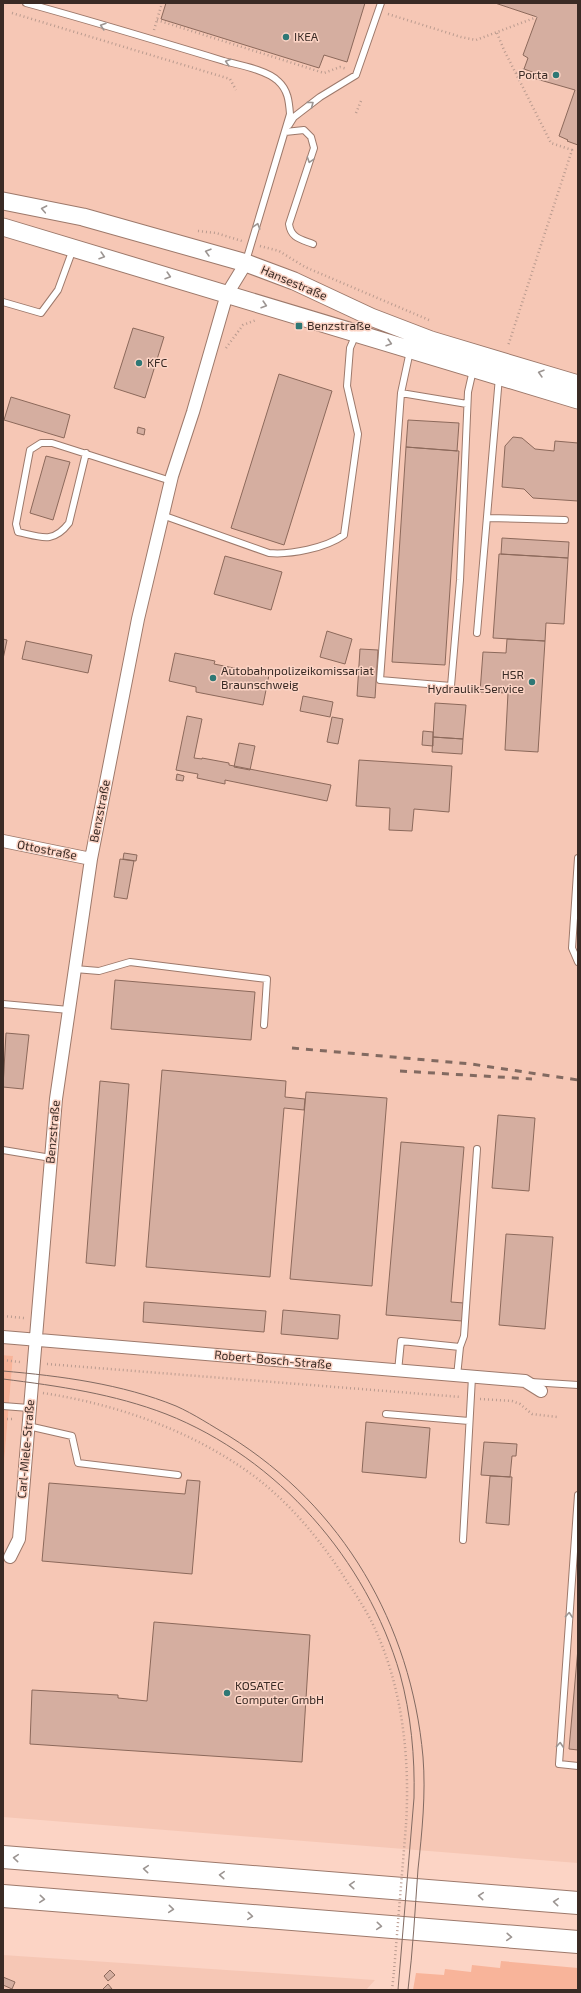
<svg xmlns="http://www.w3.org/2000/svg" width="581" height="1993" font-family="'Exo 2',sans-serif">
<rect width="100%" height="100%" fill="#fcd4c5"/>
<path fill="#f6c7b5" d="M3 3H578V1863L3 1817V1475L13 1356 3 1355Z
M3 1955 375 1980 366 1990H3Z"/>
<path fill="#f8b49a" d="M3 1355 13 1356 3 1475Z
M501 1961 578 1968V1990H413L416 1973 444 1975 445 1969 471 1972 472 1965 500 1968Z"/>
<path fill="#d5aea0" stroke="#8c695b" d="M166 3H365L347 62 324 55 319 68 161 19Z
M495 3H578V145L567 141 568 140 559 136 575 90 533 78 535 73 524 69 528 58 523 55 537 17Z
M133 328 164 337 145 398 114 388Z
M279 374 332 391 284 545 231 528Z
M11 397 70 415 64 438 4 420Z
M408 420 459 423 457 451 406 447Z
M138 427 145 429 144 435 137 433Z
M513 437 522 438 535 449 554 451 555 441 578 443V501L533 498 524 489 502 487 505 446Z
M406 447 459 451 445 665 392 662Z
M46 456 70 462 53 520 30 513Z
M502 538 569 542 568 558 501 554Z
M499 554 568 558 564 624 546 623 545 641 493 638Z
M225 556 282 572 271 610 214 594Z
M327 631 352 639 345 664 320 657Z
M3 639 7 640 3 659Z
M507 639 545 641 538 752 505 750 508 693 480 692 483 652 506 653Z
M26 641 92 655 88 673 22 659Z
M360 649 378 650 375 698 357 696Z
M175 653 215 661 214 664 269 675 263 705 196 692V687L169 681Z
M303 696 333 702 330 717 300 711Z
M435 703 466 705 463 739 433 737Z
M187 716 202 719 194 758 202 759V758L229 763V765L331 785 327 801 225 780V784L197 778 198 774 176 770Z
M332 717 343 719 338 744 327 742Z
M423 731 433 732V746L422 745Z
M433 737 463 739 462 754 432 752Z
M239 743 255 746 250 770 234 767Z
M359 760 452 766 449 812 414 809 412 831 389 830 390 808 356 806Z
M177 774 184 776 183 781 176 780Z
M124 853 137 855 136 861 123 859Z
M120 859 134 861 127 899 114 897Z
M115 980 255 992 251 1040 111 1029Z
M6 1033 29 1035 23 1089 3 1087Z
M162 1070 286 1081 285 1097 305 1099 304 1110 284 1108 270 1277 146 1267Z
M100 1081 129 1084 115 1266 86 1263Z
M306 1092 387 1098 372 1286 290 1279Z
M498 1115 535 1118 529 1191 492 1188Z
M401 1142 464 1147 451 1302 464 1303 462 1321 386 1315Z
M506 1234 553 1237 545 1329 499 1325Z
M144 1302 266 1311 264 1332 143 1322Z
M283 1310 340 1315 338 1339 281 1334Z
M366 1422 430 1428 426 1478 362 1472Z
M484 1442 517 1444 516 1456H512L510 1477 481 1475Z
M490 1476 512 1477 509 1525 486 1523Z
M187 1480 200 1481 192 1574 42 1561 49 1483 185 1494Z
M154 1622 310 1635 302 1762 30 1744 32 1690 118 1695V1698L147 1701Z
M578 1648V1750L569 1749Z
M110 1970 115 1975 108 1981 104 1976Z
M3 1977 15 1982 12 1989 3 1985Z
M108 1984 112 1989 102 1990Z"/>
<g fill="none" stroke-linecap="round" stroke-linejoin="round">
<g stroke="#9d796b" stroke-width="8">
<path id="service" d="M26 3C92 21 158 41 224 61 239 65 267 70 278 81 288 90 289 101 290 114L246 261
M289 125 294 117 320 97 356 75 381 3
M285 132 304 130 311 137 314 148 289 224C291 238 300 239 313 244
M3 302 41 313 58 290 73 249
M410 351 401 393 467 404
M401 393 380 680 451 686 460 580 468 392 473 370
M86 453 69 523C53 544 41 537 18 532L16 524 30 450 41 443H52L171 481
M162 515 269 553C290 555 326 548 344 535L358 434 347 386 350 348 356 334
M488 518 565 520
M477 633 499 377
M578 858 572 948 578 962
M75 969 99 971 130 962 267 979 264 1025
M3 1004 69 1010
M3 1150 51 1158
M460 1347 464 1336 477 1149
M398 1371 401 1341 460 1347 457 1376
M531 1382 578 1385
M3 1406 29 1408
M386 1414 469 1421
M28 1426 72 1436 78 1463 178 1475
M578 1495 559 1764 578 1766
M463 1540 472 1377"/>
</g>
<g stroke="#9d796b" stroke-width="14">
<path id="minor" d="M3 841 91 859
M3 1337 525 1381 541 1391
M10 1557 19 1539 56 1099 91 859 138 619 172 476 193 412 227 294 246 263"/>
</g>
<g stroke="#9d796b" stroke-width="19">
<path id="secondary" d="M3 201 83 217 246 263 294 281 371 317 431 340 578 384
M3 227 578 400"/>
</g>
<g stroke="#9d796b" stroke-width="24">
<path id="motorway" d="M3 1857 578 1903
M3 1896 578 1942"/>
</g>
<path stroke="#ba9b8f" stroke-width="2.5" stroke-dasharray="1 3" stroke-linecap="butt" d="M12 13 230 79 236 90
M388 14 461 37 476 40 537 17
M157 20 324 73 340 67 347 69
M154 30 162 3
M497 33 504 50 551 143 572 150 508 346
M516 73 524 69
M356 113 361 101
M198 231 216 233 242 241
M260 246 279 251 305 267 429 320
M226 348 243 325 256 320
M3 1316 24 1318
M3 1360 20 1362
M47 1364 461 1397
M43 1393C115 1404 187 1429 247 1471 287 1499 320 1539 346 1580 357 1596 368 1613 376 1631 403 1691 410 1760 406 1825
M480 1399 512 1401 520 1404 532 1414 557 1417
M3 1419H14
M392 1990 394 1971"/>
<use href="#service" stroke="#fff" stroke-width="6"/>
<use href="#minor" stroke="#fff" stroke-width="12"/>
<use href="#secondary" stroke="#fff" stroke-width="17"/>
<use href="#motorway" stroke="#fff" stroke-width="22"/>
<path stroke="#826a61" stroke-width="1" d="M3 1371C61 1376 122 1384 176 1406 194 1414 212 1426 229 1436 343 1507 411 1624 423 1757 426 1794 422 1832 418 1869 415 1910 413 1950 408 1990
M3 1379C59 1386 114 1394 166 1414 278 1458 367 1560 400 1674 411 1714 415 1757 414 1798L398 1990"/>
<path stroke="#826a61" stroke-width="3" stroke-dasharray="7 7" stroke-linecap="butt" d="M292 1048 471 1064 578 1080
M400 1071 532 1079"/>
<path stroke="#ba9b8f" stroke-width="2.5" stroke-dasharray="1 3" stroke-linecap="butt" d="M394 1971 406 1825"/>
</g>
<defs><path id="oneway-chevron" d="M-2-3.5L2.5 0L-2 3.5" fill="none" stroke-width="1.6" stroke-linecap="round" stroke-linejoin="round"/></defs>
<g stroke="#9c9592">
<use href="#oneway-chevron" transform="translate(103 26) rotate(-163)"/>
<use href="#oneway-chevron" transform="translate(228 62) rotate(-163)"/>
<use href="#oneway-chevron" transform="translate(311 104) rotate(-37)"/>
<use href="#oneway-chevron" transform="translate(310 160) rotate(108)"/>
<use href="#oneway-chevron" transform="translate(44 209) rotate(-169)"/>
<use href="#oneway-chevron" transform="translate(257 226) rotate(-73)"/>
<use href="#oneway-chevron" transform="translate(208 252) rotate(-164)"/>
<use href="#oneway-chevron" transform="translate(102 256) rotate(17)"/>
<use href="#oneway-chevron" transform="translate(168 276) rotate(17)"/>
<use href="#oneway-chevron" transform="translate(264 305) rotate(17)"/>
<use href="#oneway-chevron" transform="translate(389 343) rotate(17)"/>
<use href="#oneway-chevron" transform="translate(541 373) rotate(-164)"/>
<use href="#oneway-chevron" transform="translate(569 1615) rotate(-86)"/>
<use href="#oneway-chevron" transform="translate(560 1745) rotate(-86)"/>
<use href="#oneway-chevron" transform="translate(16 1858) rotate(-175)"/>
<use href="#oneway-chevron" transform="translate(146 1869) rotate(-175)"/>
<use href="#oneway-chevron" transform="translate(222 1875) rotate(-176)"/>
<use href="#oneway-chevron" transform="translate(352 1885) rotate(-176)"/>
<use href="#oneway-chevron" transform="translate(481 1896) rotate(-175)"/>
<use href="#oneway-chevron" transform="translate(42 1899) rotate(5)"/>
<use href="#oneway-chevron" transform="translate(556 1902) rotate(-175)"/>
<use href="#oneway-chevron" transform="translate(171 1909) rotate(5)"/>
<use href="#oneway-chevron" transform="translate(250 1916) rotate(5)"/>
<use href="#oneway-chevron" transform="translate(379 1926) rotate(5)"/>
<use href="#oneway-chevron" transform="translate(509 1937) rotate(4)"/>
</g>
<g fill="#2f7875" stroke="#fcd4c5" stroke-width="1.5">
<circle cx="286" cy="37" r="4"/>
<circle cx="556" cy="75" r="4"/>
<rect x="295" y="322" width="8" height="8" rx="2"/>
<circle cx="139" cy="363" r="4"/>
<circle cx="213" cy="678" r="4"/>
<circle cx="532" cy="682" r="4"/>
<circle cx="227" cy="1693" r="4"/>
</g>
<g text-anchor="middle" stroke-width="3" stroke-linejoin="round" paint-order="stroke">
<g font-size="12" fill="#3a2b25" stroke="#fcd4c5" text-anchor="start">
<text x="294" y="41">IKEA</text>
<text x="548" y="79" text-anchor="end">Porta</text>
<text x="307" y="330">Benzstraße</text>
<text x="147" y="367">KFC</text>
<text x="221" y="675">Autobahnpolizeikomissariat<tspan x="221" dy="14">Braunschweig</tspan></text>
<text x="524" y="679" text-anchor="end">HSR<tspan x="524" dy="14">Hydraulik-Service</tspan></text>
<text x="235" y="1690">KOSATEC<tspan x="235" dy="14">Computer GmbH</tspan></text>
</g>
<g font-size="12" fill="#3a2b25" stroke="#fcd4c5">
<text transform="translate(294 283) rotate(23)" y="4">Hansestraße</text>
<text transform="translate(100 811) rotate(-79)" y="4">Benzstraße</text>
<text transform="translate(47 850) rotate(11)" y="4">Ottostraße</text>
<text transform="translate(53 1132) rotate(-85)" y="4">Benzstraße</text>
<text transform="translate(273 1360) rotate(5)" y="4">Robert-Bosch-Straße</text>
<text transform="translate(26 1449) rotate(-85)" y="4">Carl-Miele-Straße</text>
</g>
</g>
<rect width="581" height="1993" fill="none" stroke="#3a2b25" stroke-width="8"/>
</svg>
